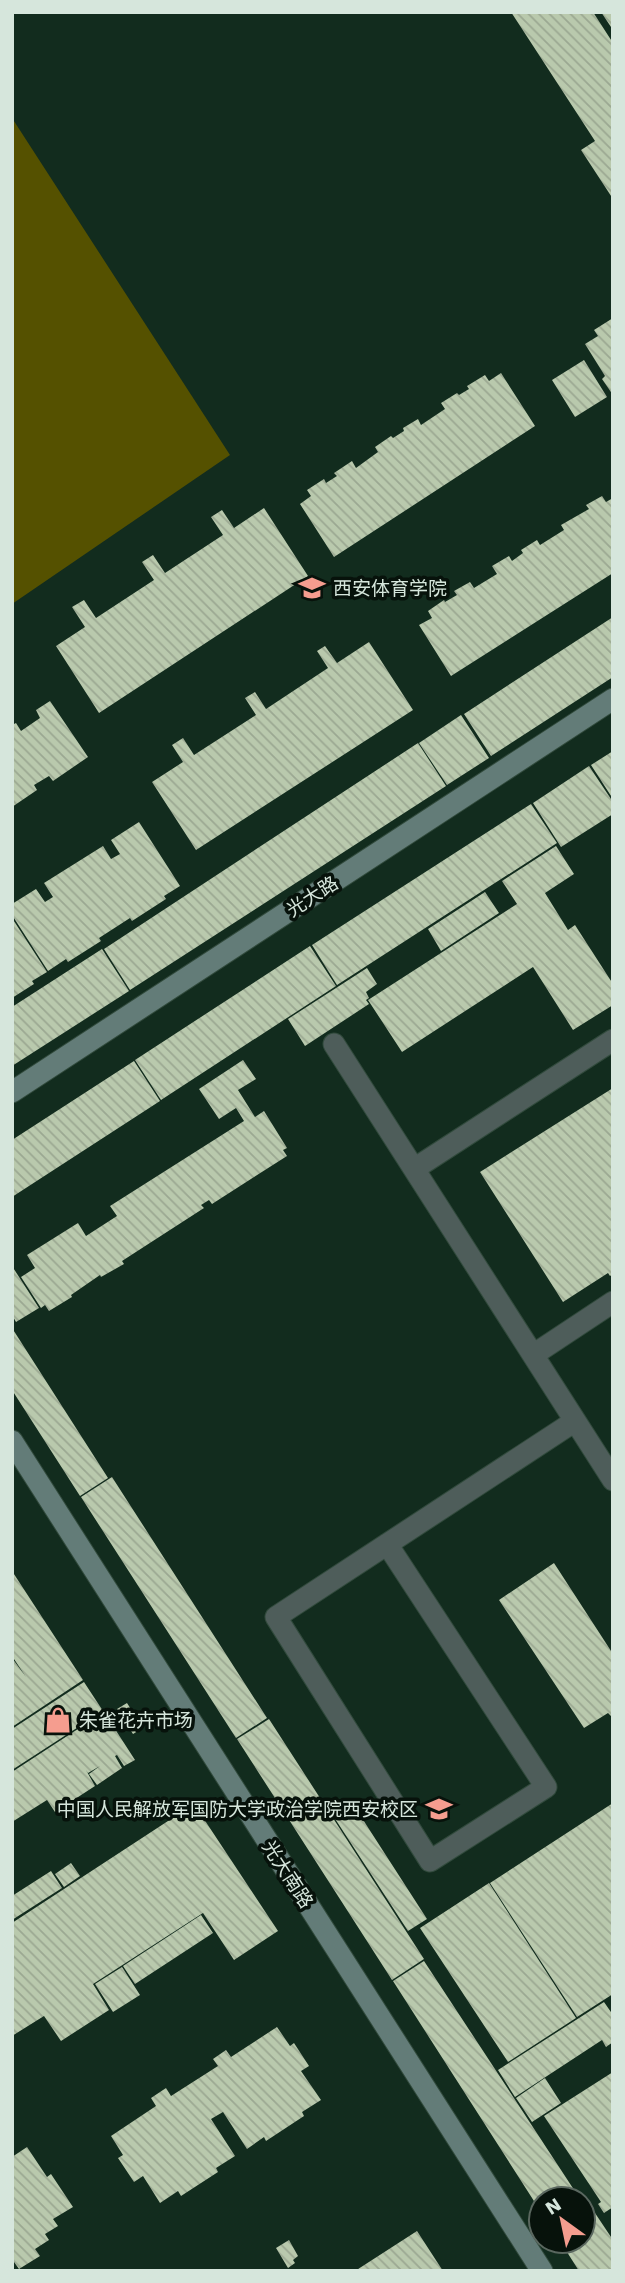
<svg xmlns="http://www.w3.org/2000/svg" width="625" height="2283" font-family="'Work Sans','Noto Sans SC',sans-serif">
<defs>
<pattern id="building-back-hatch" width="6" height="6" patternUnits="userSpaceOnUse" patternTransform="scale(1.75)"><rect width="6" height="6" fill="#b9c9ad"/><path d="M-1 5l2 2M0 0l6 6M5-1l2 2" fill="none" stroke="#9ba892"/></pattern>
</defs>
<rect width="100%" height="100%" fill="#122c1e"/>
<path fill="#555100" d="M12 118 230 455 12 604Z"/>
<path fill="url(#building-back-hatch)" d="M511 12H593L613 43V199L581 150 595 141Z
M601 12H613V30Z
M613 318V395L602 379 605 376 585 344 598 336 594 330Z
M584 360 607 397 575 417 552 380Z
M501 373 535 426 334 557 300 504 311 496 307 490 324 479 326 483 337 476 334 473 352 461 356 468 378 452 375 447 391 436 393 438 404 431 403 428 418 419 421 425 445 409 441 403 457 393 459 395 469 389 467 386 485 375 489 381Z
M602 496 606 502 613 498V573L451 676 419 625 432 618 428 611 444 600 445 602 457 595 454 591 470 582 474 588 497 574 492 566 509 556 512 561 523 553 521 550 537 540 540 545 564 530 561 525 589 509 586 505Z
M264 508 308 576 99 713 56 646 85 627 72 607 84 600 96 618 154 580 142 562 153 555 165 573 223 535 211 517 222 510 234 528Z
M613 617V677L491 756 464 714Z
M369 642 413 710 196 850 152 782 183 762 172 745 183 738 194 755 256 715 245 698 255 692 266 709 328 668 317 651 325 646 337 663Z
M50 701 88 757 53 781 49 776 34 785 37 790 12 807V725L16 723 21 731 40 718 36 710Z
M461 715 489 758 447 785 419 743Z
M418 743 446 786 130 990 104 949Z
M613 751V799L591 765Z
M589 766 613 802V814L561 847 533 803Z
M531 804 557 843 337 985 312 945Z
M139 822 180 886 164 896 166 899 132 921 130 918 99 938 101 941 68 962 66 959 48 971 12 915V904L36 889 45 902 53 897 44 883 103 846 111 859 120 854 111 840Z
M556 846 574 874 545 893 568 930 575 925 613 984V1005L573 1030 533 967 402 1052 368 1000 517 904 502 881Z
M485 892 499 913 441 951 428 929Z
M12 918 47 972 32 981 34 984 12 998Z
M310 946 336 986 161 1100 135 1060Z
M102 949 129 991 12 1066V1007Z
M367 968 377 984 366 992 369 998 366 1000 369 1004 305 1046 288 1019Z
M243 1060 256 1079 238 1090 255 1117 264 1111 287 1148 283 1150 287 1156 212 1204 209 1200 201 1205 204 1208 122 1261 124 1264 101 1277 100 1275 71 1295 72 1297 49 1311 45 1305 41 1308 21 1277 35 1268 27 1255 78 1223 86 1236 117 1216 110 1206 244 1121 236 1108 219 1119 199 1089Z
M134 1061 160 1101 12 1197V1140Z
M613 1088V1274L610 1276 608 1273 563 1302 480 1172Z
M12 1266 39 1308 16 1322 12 1315Z
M12 1328 108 1478 80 1496 12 1390Z
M112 1477 267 1718 236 1738 81 1497Z
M554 1563 613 1654V1718L608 1713 584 1728 499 1600Z
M12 1571 83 1680 12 1727V1658L26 1677 12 1656Z
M84 1682 103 1711 12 1770V1729Z
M127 1703 143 1728 133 1734 117 1709Z
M104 1712 135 1760 124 1766 117 1755 115 1756 122 1768 97 1785 89 1774 100 1766 88 1773 86 1770 95 1786 55 1812 47 1800 12 1822V1772Z
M269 1719 424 1959 392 1980 237 1739Z
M349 1798 427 1919 408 1931 330 1811Z
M613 1803V1994L577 2017 490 1883Z
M194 1804 278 1931 234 1960 203 1913 93 1984 109 2010 61 2041 44 2016 12 2036V1923Z
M71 1863 80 1876 64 1887 55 1874Z
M51 1871 62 1888 12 1920V1896Z
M489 1883 576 2018 508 2062 420 1928Z
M201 1915 213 1933 135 1984 123 1966Z
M424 1961 491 2063 580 2199H541V2212L393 1981Z
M122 1967 140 1995 113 2012 95 1984Z
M604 2002 613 2015V2042L606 2047 602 2040 515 2097 498 2070Z
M277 2027 290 2046 294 2043 309 2066 301 2071 321 2100 302 2112 304 2116 266 2141 264 2137 247 2149 223 2112 211 2119 235 2156 216 2168 218 2172 181 2196 178 2191 160 2203 143 2176 134 2182 118 2158 123 2155 111 2136 156 2106 151 2098 166 2088 171 2096 218 2066 213 2059 226 2050 231 2057Z
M613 2072V2207L604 2213 598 2204 601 2202 544 2116Z
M545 2078 561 2103 532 2122 516 2098Z
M27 2147 47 2177 51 2174 73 2207 53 2219 58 2226 45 2234 49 2240 35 2249 40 2256 19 2269 14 2262 12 2264V2157Z
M585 2198 613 2240V2271H579L560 2241H583V2199Z
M417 2231 443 2271H355Z
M289 2240 298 2256 293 2260 295 2263 288 2268 276 2248Z"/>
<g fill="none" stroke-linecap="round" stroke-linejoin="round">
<g stroke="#314a3c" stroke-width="23">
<path id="lane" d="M334 1044 613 1480
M414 1169 613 1040
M533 1355 613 1302
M387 1544 546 1787 430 1861 276 1617 575 1421"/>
</g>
<g stroke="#314a3c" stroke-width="23">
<path id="secondary" d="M12 1092 613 699
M12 1441 542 2271"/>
</g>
<use href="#lane" stroke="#4e5d5a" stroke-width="21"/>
<use href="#secondary" stroke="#637c78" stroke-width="21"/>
</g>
<defs>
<g id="university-bare" transform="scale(2.1)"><path d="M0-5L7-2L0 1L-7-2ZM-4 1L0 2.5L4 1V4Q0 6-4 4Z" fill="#f59d8f" stroke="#07120b" stroke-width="2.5" paint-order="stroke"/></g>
<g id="shop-bare" transform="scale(2.1)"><path d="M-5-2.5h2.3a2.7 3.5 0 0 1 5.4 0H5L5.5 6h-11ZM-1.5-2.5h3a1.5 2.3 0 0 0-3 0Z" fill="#f59d8f" stroke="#07120b" stroke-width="2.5" paint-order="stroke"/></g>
</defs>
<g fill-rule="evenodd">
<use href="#university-bare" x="312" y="588"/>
<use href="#shop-bare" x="58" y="1720"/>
<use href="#university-bare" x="439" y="1809"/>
</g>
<g text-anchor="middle" stroke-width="7" stroke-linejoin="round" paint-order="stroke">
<g font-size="19" fill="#d6e6dc" stroke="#07120b" text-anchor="start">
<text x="333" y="595">西安体育学院</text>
<text x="79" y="1727">朱雀花卉市场</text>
<text x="418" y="1816" text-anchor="end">中国人民解放军国防大学政治学院西安校区</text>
</g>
<g font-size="19" fill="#d6e6dc" stroke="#07120b">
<text transform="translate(312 896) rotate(-33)" y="7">光大路</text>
<text transform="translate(288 1874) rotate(57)" y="7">光大南路</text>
</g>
</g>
<rect width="625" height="2283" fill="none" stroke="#d6e6dc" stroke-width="28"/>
<g transform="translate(562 2220) rotate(327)"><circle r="33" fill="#07120b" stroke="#5a675f" stroke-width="2"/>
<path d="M0-5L12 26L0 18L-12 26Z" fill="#f59d8f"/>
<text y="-10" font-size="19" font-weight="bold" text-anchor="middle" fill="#d6e6dc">N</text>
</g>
</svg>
